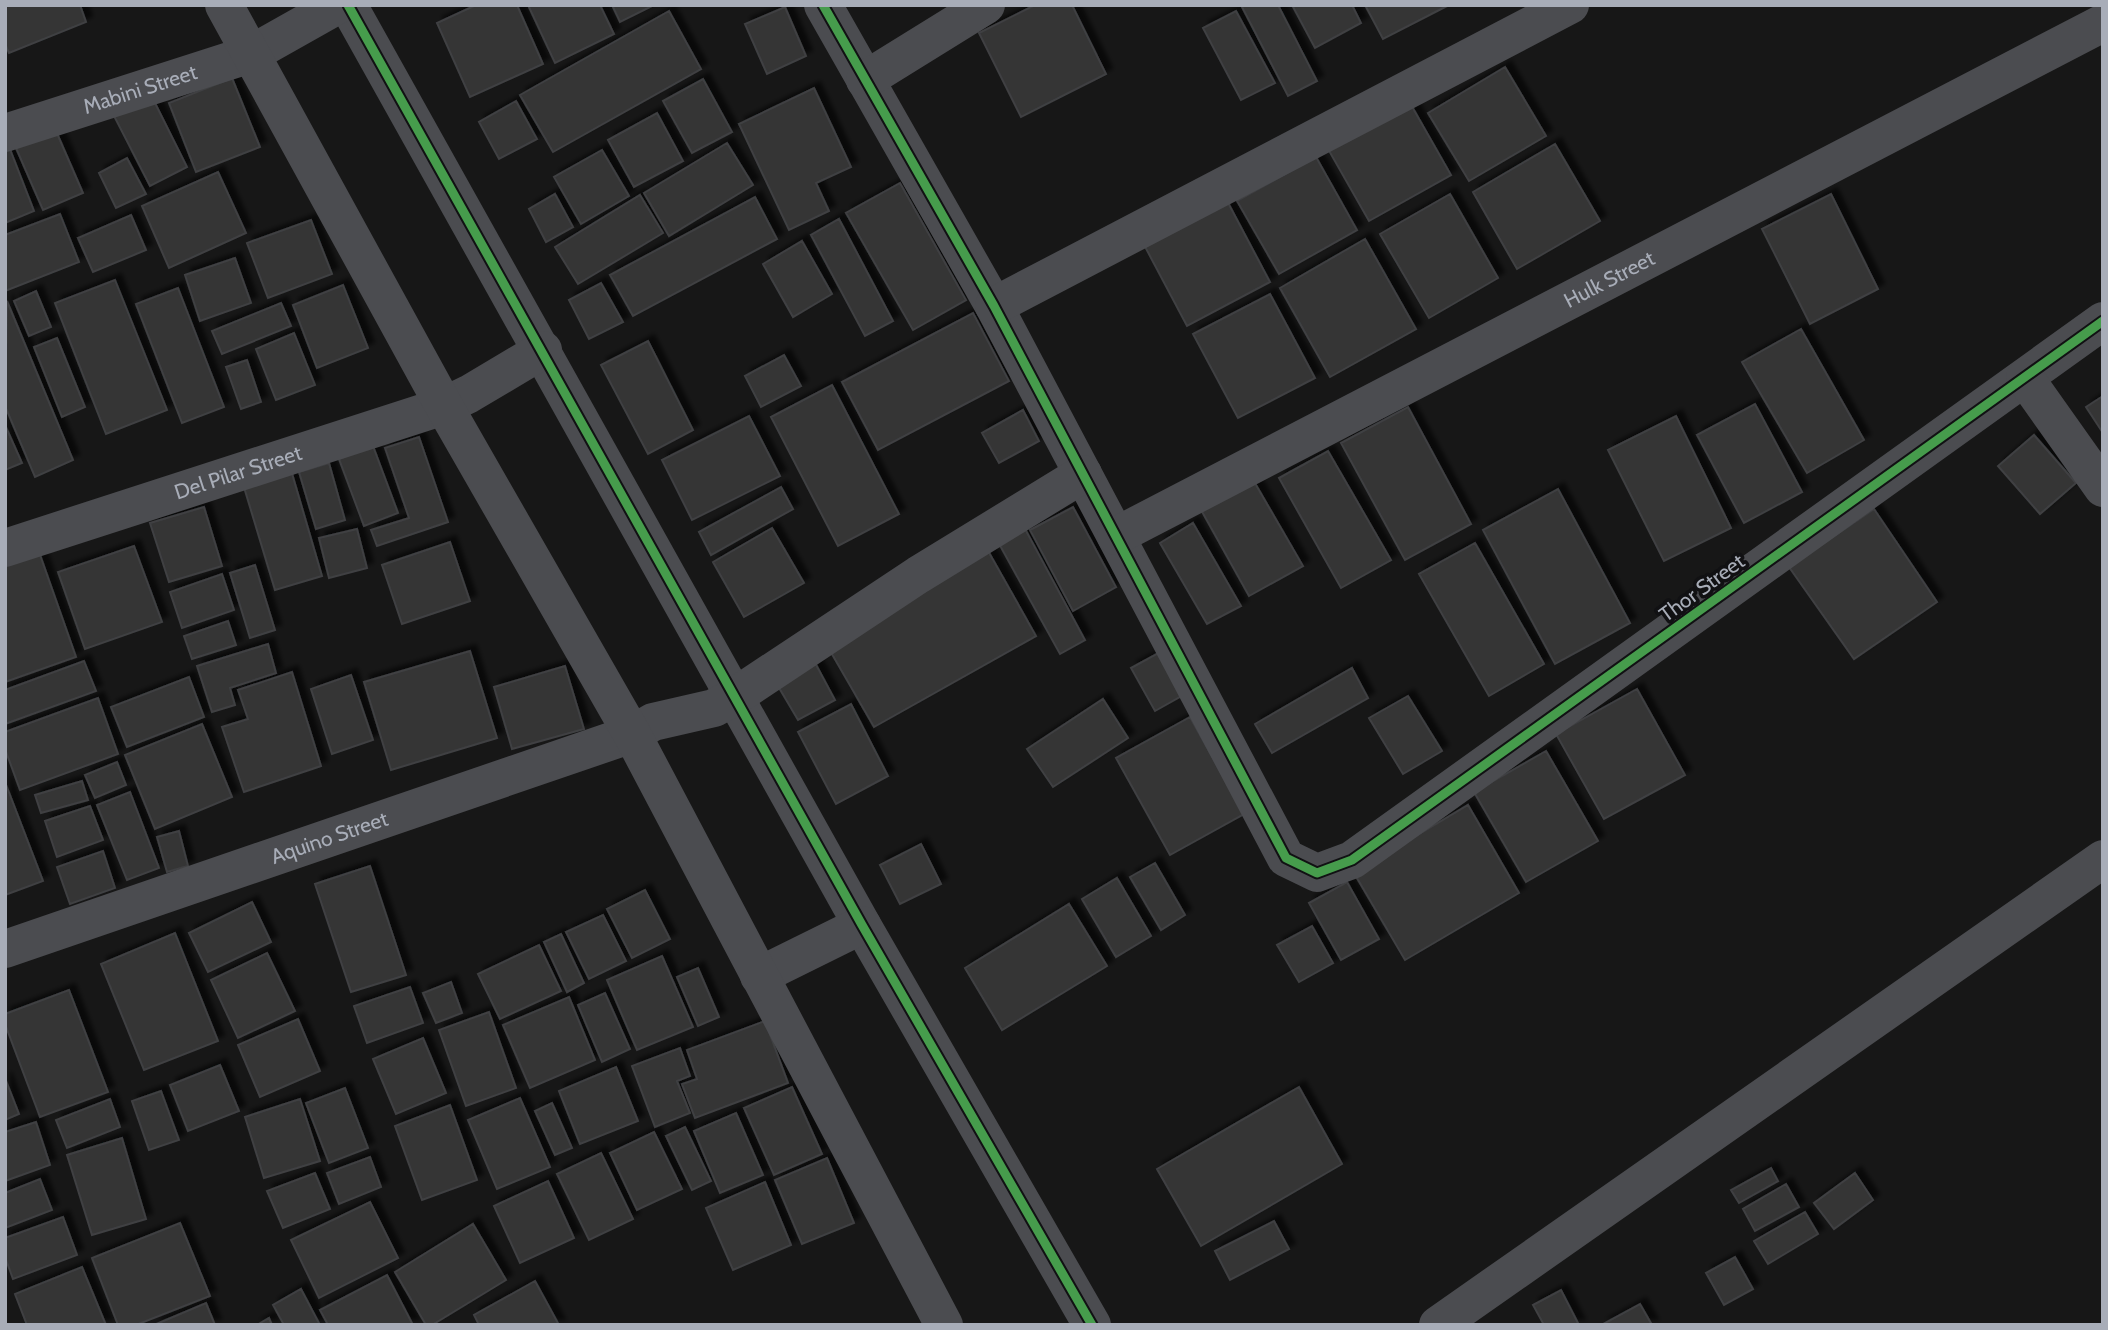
<svg xmlns="http://www.w3.org/2000/svg" width="2108" height="1330" font-family="Cabin,sans-serif">
<defs>
<filter id="shadow"><feDropShadow dx="6" dy="-6" stdDeviation="2" flood-color="#0009"/></filter>
</defs>
<rect width="100%" height="100%" fill="#171717"/>
<path fill="#353536" stroke="#3f4043" stroke-width="2" filter="url(#shadow)" d="M5 5H80L86 22 9 53 5 44Z
M476 5H517L543 64 470 97 437 23Z
M528 5H600L614 34 555 63Z
M612 5H654L620 22Z
M1035 5H1072L1106 74 1021 117 979 33Z
M1241 5H1278L1317 81 1288 96Z
M1292 5H1352L1361 23 1315 48Z
M1365 5H1449L1383 39Z
M785 7 806 56 767 74 745 24Z
M669 11 701 69 553 152 520 95Z
M1236 11 1275 83 1241 100 1203 28Z
M1505 67 1546 136 1469 181 1428 113Z
M232 78 260 147 196 172 169 103Z
M703 79 732 132 692 153 663 101Z
M814 88 851 167 816 183 829 211 789 230 739 124Z
M151 95 187 167 150 186 113 114Z
M516 101 537 139 499 159 479 122Z
M1410 103 1451 175 1369 221 1328 149Z
M657 113 683 161 634 187 608 140Z
M56 131 83 193 43 210 16 148Z
M727 143 753 185 669 236 644 193Z
M8 144 34 211 5 223V145Z
M1555 144 1600 221 1517 269 1473 192Z
M602 150 629 196 581 224 554 177Z
M1316 157 1357 230 1279 274 1237 201Z
M127 158 146 194 116 208 99 173Z
M218 172 246 233 169 268 142 206Z
M900 183 966 300 913 330 846 213Z
M555 194 573 227 546 242 529 209Z
M1450 194 1498 278 1429 318 1380 234Z
M1831 194 1878 289 1810 324 1762 229Z
M640 195 663 233 578 284 555 247Z
M755 197 777 239 633 316 610 275Z
M1225 197 1270 282 1187 326 1142 241Z
M60 214 79 262 5 291V235Z
M131 215 146 250 93 272 78 238Z
M839 219 893 321 865 336 811 235Z
M311 220 332 274 268 298 247 243Z
M1365 239 1416 329 1330 377 1280 288Z
M802 241 832 294 793 317 763 264Z
M235 258 251 303 200 321 185 275Z
M115 280 167 410 106 434 55 303Z
M601 283 623 322 589 339 569 300Z
M343 285 368 348 317 368 293 305Z
M178 288 224 407 182 423 136 304Z
M36 291 51 327 29 336 14 301Z
M1270 294 1315 378 1238 418 1193 334Z
M7 301 73 460 35 477 5 406Z
M281 303 291 326 222 354 212 331Z
M973 313 1009 381 878 450 842 382Z
M1801 329 1864 440 1807 473 1742 362Z
M294 333 315 385 276 400 256 349Z
M57 338 85 407 62 417 34 347Z
M648 341 693 430 648 454 601 365Z
M784 355 801 386 761 407 745 376Z
M247 360 261 402 241 409 226 367Z
M832 385 899 514 838 546 771 417Z
M2103 396V433L2086 407Z
M1755 404 1802 492 1744 523 1697 435Z
M1408 407 1471 524 1405 560 1341 443Z
M1023 410 1039 441 999 463 982 433Z
M749 416 780 476 692 520 662 460Z
M1676 416 1731 528 1664 561 1608 450Z
M5 425 22 463 5 470Z
M2034 435 2076 483 2040 514 1998 466Z
M419 437 448 522 377 546 371 530 409 518 385 448Z
M373 446 398 513 364 526 339 459Z
M1328 451 1391 560 1341 588 1279 478Z
M329 463 345 520 316 529 299 472Z
M291 470 322 576 275 590 243 484Z
M1252 478 1303 566 1249 596 1200 508Z
M781 487 793 509 711 555 699 532Z
M1558 489 1630 623 1555 664 1483 530Z
M204 507 222 566 169 582 150 523Z
M1073 507 1116 587 1073 611 1030 530Z
M1874 509 1937 602 1854 659 1789 567Z
M1193 523 1241 606 1207 624 1160 543Z
M1024 527 1085 640 1060 654 998 542Z
M772 528 804 583 744 617 713 562Z
M357 529 367 568 329 578 319 538Z
M450 542 470 601 402 624 382 565Z
M1475 543 1544 664 1489 696 1419 574Z
M134 546 162 622 85 649 58 572Z
M38 549 76 657 5 682V560Z
M987 549 1036 636 874 727 825 642Z
M255 565 275 630 250 638 230 573Z
M222 574 234 610 182 628 170 592Z
M228 621 236 645 192 659 184 636Z
M268 644 276 673 230 688 235 705 212 712 197 666Z
M470 651 497 738 391 770 364 682Z
M1162 651 1185 694 1155 711 1131 668Z
M813 659 835 700 798 720 775 681Z
M84 661 96 691 5 724V690Z
M565 666 584 729 512 749 494 687Z
M1352 668 1368 698 1272 753 1255 724Z
M292 672 321 766 244 792 222 727 248 719 238 690Z
M351 675 373 740 332 754 311 689Z
M189 677 204 717 127 747 111 707Z
M1637 689 1685 775 1604 819 1556 734Z
M1408 696 1442 751 1403 774 1369 718Z
M98 698 118 754 20 790 5 749V732Z
M1103 699 1128 738 1053 787 1027 749Z
M851 704 888 776 836 804 798 732Z
M1190 717 1244 814 1170 855 1116 758Z
M202 724 232 797 155 829 125 755Z
M1546 751 1598 841 1526 882 1474 792Z
M117 762 126 785 95 798 85 775Z
M82 781 88 800 41 813 35 795Z
M5 782 43 881 5 895Z
M130 792 159 868 127 880 97 805Z
M1468 805 1519 893 1405 960 1354 873Z
M90 806 103 840 57 857 45 821Z
M179 831 188 866 167 872 157 837Z
M921 844 941 884 900 904 880 865Z
M103 851 115 888 70 904 57 867Z
M1155 863 1185 915 1161 930 1130 877Z
M370 866 406 975 351 992 315 884Z
M1117 878 1151 936 1116 957 1082 899Z
M1347 882 1379 939 1341 960 1309 903Z
M645 890 670 939 632 958 607 909Z
M252 902 271 942 208 972 189 933Z
M1069 904 1107 966 1002 1030 965 968Z
M603 915 626 961 589 979 566 932Z
M1312 926 1333 963 1299 982 1277 945Z
M175 933 218 1041 144 1070 101 964Z
M561 934 584 983 567 992 544 942Z
M539 945 561 991 500 1019 478 974Z
M267 953 295 1011 238 1038 211 980Z
M662 956 693 1027 637 1050 607 980Z
M698 968 719 1017 698 1026 677 977Z
M451 982 462 1013 436 1023 423 993Z
M410 987 423 1023 367 1043 354 1006Z
M69 990 108 1092 40 1117 5 1024V1014Z
M605 993 630 1049 602 1062 578 1005Z
M569 997 595 1060 530 1088 503 1025Z
M489 1012 516 1088 466 1106 439 1030Z
M298 1019 320 1071 260 1097 238 1045Z
M765 1021 788 1083 695 1118 682 1084 697 1079 687 1050Z
M423 1038 446 1093 396 1114 373 1059Z
M680 1048 690 1076 677 1081 690 1113 655 1127 632 1066Z
M220 1065 239 1111 188 1131 170 1085Z
M616 1067 638 1121 580 1144 559 1091Z
M5 1078 19 1114 5 1120Z
M792 1087 822 1154 774 1175 744 1108Z
M1299 1087 1342 1164 1201 1246 1157 1169Z
M345 1088 368 1148 329 1163 306 1103Z
M161 1091 179 1140 149 1150 132 1101Z
M520 1098 550 1167 497 1189 468 1120Z
M110 1099 120 1127 67 1148 56 1120Z
M300 1099 320 1161 264 1178 245 1117Z
M552 1103 572 1148 555 1155 535 1111Z
M450 1105 477 1180 422 1200 395 1126Z
M736 1113 763 1175 720 1193 694 1131Z
M36 1122 50 1165 5 1181V1132Z
M685 1127 711 1181 692 1190 666 1136Z
M654 1132 682 1189 637 1210 610 1153Z
M122 1138 146 1219 92 1235 67 1155Z
M601 1153 633 1219 589 1240 557 1174Z
M370 1157 381 1187 339 1204 327 1173Z
M827 1158 854 1223 802 1244 775 1180Z
M1771 1168 1778 1181 1739 1203 1731 1190Z
M315 1173 330 1209 283 1228 267 1191Z
M1855 1173 1873 1200 1834 1229 1814 1203Z
M40 1179 52 1210 5 1228V1193Z
M548 1181 574 1238 520 1263 494 1206Z
M765 1182 791 1245 733 1270 706 1208Z
M1786 1184 1799 1207 1755 1231 1743 1209Z
M370 1202 398 1258 319 1298 291 1240Z
M1805 1212 1818 1234 1768 1264 1754 1241Z
M63 1217 77 1255 13 1279 5 1257V1238Z
M1274 1221 1289 1249 1230 1280 1215 1251Z
M180 1223 210 1296 136 1325H118L92 1258Z
M473 1224 506 1280 432 1325H426L395 1272Z
M1735 1257 1753 1289 1724 1305 1706 1273Z
M82 1267 106 1325H27L15 1294Z
M387 1275 413 1325H328L320 1310Z
M535 1281 559 1325H479L474 1315Z
M301 1289 320 1325H284L273 1305Z
M1561 1290 1579 1325H1544L1533 1305Z
M206 1303 215 1325H154Z
M1640 1304 1652 1325 1603 1324Z
M269 1318 272 1325H257Z"/>
<g fill="none" stroke-linecap="round" stroke-linejoin="round">
<g stroke="#4b4c50" stroke-width="38">
<path d="M348 5 862 925 1092 1325"/>
<path d="M823 5 994 306 1286 858 1317 873 1352 860 2103 321"/>
<path d="M865 80 986 5"/>
<path id="s1" d="M5 133 251 54 338 5"/>
<path d="M994 306 1570 5"/>
<path d="M2025 378 2103 488"/>
<path id="s2" d="M1116 536 2103 23"/>
<path id="s3" d="M5 548 444 406 469 394 543 350"/>
<path id="s4" d="M5 949 632 734 653 722 714 708 734 697 918 575 1083 474"/>
<path d="M759 976 862 925"/>
<path d="M1438 1325 2103 859"/>
</g>
<path stroke="#4b4c50" stroke-width="38" d="M224 5 444 406 632 734 944 1325"/>
<g stroke="#111113" stroke-width="13">
<path id="cycleway" d="M348 5 862 925 1092 1325
M823 5 994 306 1286 858 1317 873 1352 860 2103 321"/>
</g>
<use href="#cycleway" stroke="#469c4c" stroke-width="9"/>
</g>
<g text-anchor="middle" stroke-width="7" stroke-linejoin="round" paint-order="stroke">
<g font-size="21" fill="#a8adb8" stroke="#111113">
<text dy="7" stroke="none"><textPath href="#s1" startOffset="142">Mabini Street</textPath></text>
<text dy="7" stroke="none"><textPath href="#s2" startOffset="556">Hulk Street</textPath></text>
<text dy="7" stroke="none"><textPath href="#s3" startOffset="245">Del Pilar Street</textPath></text>
<text transform="translate(1702 588) rotate(-36)" y="7">Thor Street</text>
<text dy="7" stroke="none"><textPath href="#s4" startOffset="343">Aquino Street</textPath></text>
</g>
</g>
<rect width="2108" height="1330" fill="none" stroke="#a8adb8" stroke-width="14"/>
</svg>
